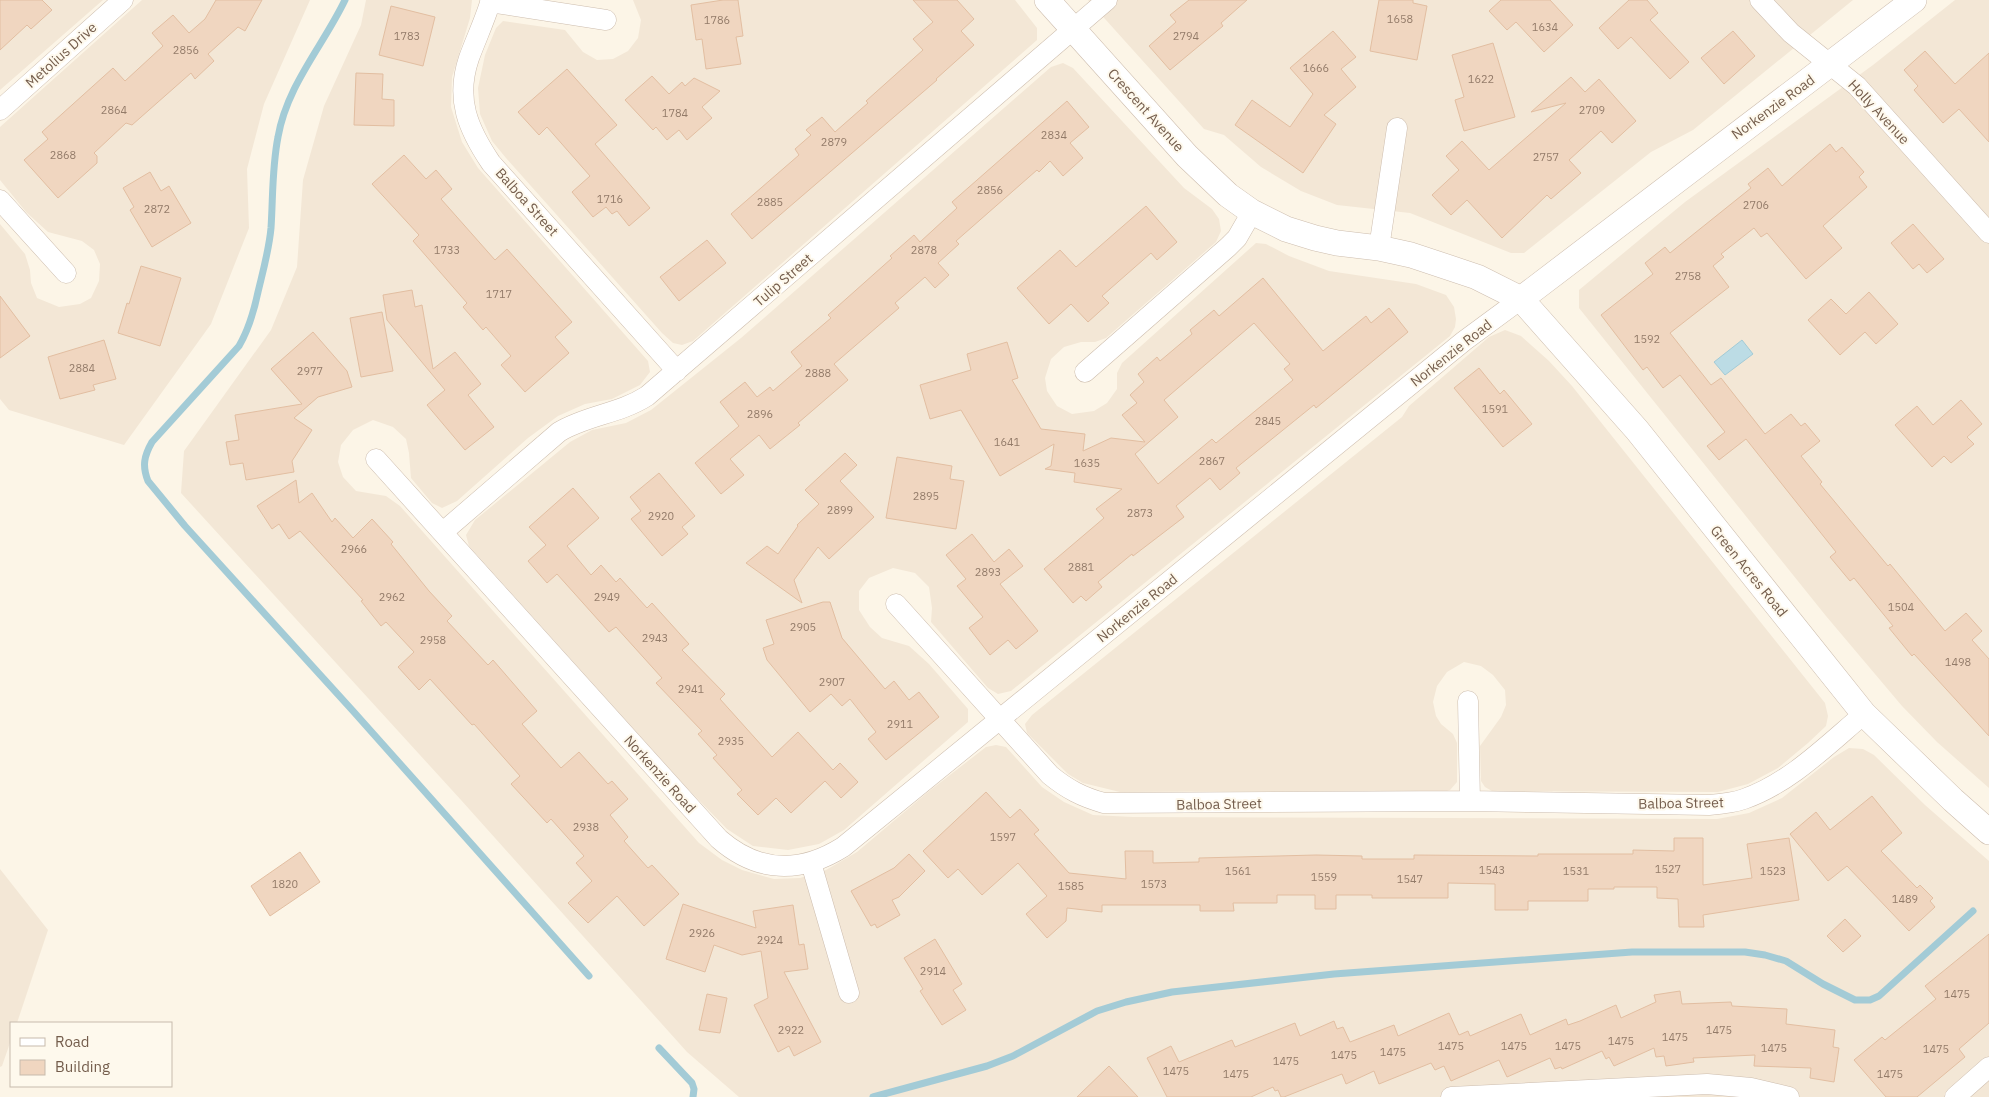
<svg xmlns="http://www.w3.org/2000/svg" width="1989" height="1097" font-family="'IBM Plex Sans',sans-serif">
<rect width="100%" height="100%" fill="#fcf5e7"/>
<path fill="#f3e7d6" d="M0 0H103L0 90Z
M142 0H310L264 104 247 169 249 228 211 324 124 445 9 410 0 399V224L25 254 30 270 31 283 37 298 59 307 80 304 91 298 99 281 100 264 94 250 82 241 48 232 26 212 0 180V127Z
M366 0H472L470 18 452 77 451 107 462 142 478 168 648 361 650 372 640 385 612 399 585 404 558 416 528 438 457 501 442 508 432 503 411 478 409 453 406 439 393 427 373 420 353 430 341 445 338 462 343 477 356 491 386 496 400 506 699 843 722 860 742 870 774 879 800 878 826 870 857 852 928 792 986 747 996 745 1006 747 1042 787 1064 802 1093 815 1133 817 1717 819 1749 813 1782 798 1834 757 1849 748 1863 749 1874 755 1925 805 1989 861V1097H739L687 1052 461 800 181 493 184 451 271 330 297 267 303 180 324 106 361 25Z
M633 0H1015L1037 28V40L693 341 682 345 673 343 662 333 506 158 492 141 480 114 478 88 485 55 496 28 503 21 565 30 583 52 597 60 613 59 628 51 638 38 641 20Z
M1088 0H1853L1693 130 1651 152 1524 253H1511L1410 213 1337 205 1301 191 1261 167 1224 135 1204 129Z
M1955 0H1989V788L1937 742 1902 706 1826 616 1579 308V290L1685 202 1873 65Z
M1063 63 1073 68 1184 188 1212 209 1219 219 1221 231 1216 242 1106 338 1095 342H1081L1064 347 1051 359 1045 378 1047 391 1057 406 1072 414 1094 411 1107 403 1117 389V373L1122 363 1256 243 1266 244 1289 256 1329 271 1416 284 1446 295 1454 307 1456 319 1455 327 1450 336 1011 691 998 694 988 688 931 622 932 608 929 587 915 573 893 568 869 578 859 591V610L870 627 882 638 909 646 929 664 968 709V722L844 830 819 844 788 850 753 846 727 829 686 787 469 546 466 535 475 520 570 442 592 430 626 423 651 410 741 338 1051 67Z
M1505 330 1521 336 1549 361 1572 386 1825 703 1828 716 1826 726 1808 743 1778 768 1748 784 1718 792 1492 791 1485 787 1481 781 1480 746 1501 717 1506 705 1505 690 1493 675 1481 666 1464 662 1447 672 1437 686 1433 702 1436 716 1441 724 1453 734 1457 743V782L1450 790 1441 793 1357 791 1120 792 1083 783 1068 774 1027 733 1025 724 1032 715 1402 417 1409 406 1489 337Z
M0 869 48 930 17 1023H11V1040L2 1066 0 1067Z"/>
<path fill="#bcdce5" stroke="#a3cbd6" d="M1742 340 1753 354 1725 375 1714 362Z"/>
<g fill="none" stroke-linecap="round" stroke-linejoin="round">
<path stroke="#a3cbd6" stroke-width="7" d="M345 0C323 46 287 85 278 137 272 167 273 197 271 228 269 250 263 271 258 292 254 311 249 329 239 346L152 442C144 456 142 466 148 481L185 526 353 711 589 976
M659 1048 692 1083 694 1089 693 1097
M873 1097 987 1066 1013 1056 1097 1011 1126 1002 1172 992 1334 974 1632 952H1745L1765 955 1786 961 1823 984 1855 1000H1870L1879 996 1973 911"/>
</g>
<path fill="#f0d6c0" stroke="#e2bea1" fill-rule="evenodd" d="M0 0H42L52 10 31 29 27 25 0 50Z
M216 0H262L245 31 238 27 208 54 214 61 195 79 191 73 132 125 126 123 94 153 97 156V163L58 198 24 160 48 139 42 132 113 68 125 81 163 46 152 33 173 15 189 33 205 19Z
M723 0H738L743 36 736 37 741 64 706 69 702 39 696 40 691 5Z
M913 0H957L974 19 961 31 974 45 936 79 937 80 752 239 731 214 799 155 795 149 811 135 806 130 822 117 835 132 868 103 866 101 923 50 913 39 933 22Z
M1189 0H1247L1221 23 1223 26 1170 70 1149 46 1176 22 1170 15Z
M1379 0H1413V3L1427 6 1417 60 1370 51Z
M1501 0H1550L1573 25 1544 52 1516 22 1507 30 1489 11Z
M1629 0H1647L1658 13 1650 20 1689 62 1670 79 1631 37 1618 49 1599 28Z
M391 6 435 17 423 66 379 55Z
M1333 31 1356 57 1341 69 1356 87 1324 115 1336 124 1303 173 1235 125 1252 100 1290 127 1313 94 1290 68Z
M1733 31 1755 56 1724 84 1701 58Z
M1493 43 1515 117 1464 131 1455 100 1464 97 1452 55Z
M1925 51 1955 84 1989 53V142L1959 109 1943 123 1914 90 1918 86 1904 70Z
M567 69 617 125 595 144 650 208 629 226 617 211 612 214 606 207 593 217 572 192 590 176 547 127 539 135 518 112Z
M356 73 383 74 382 99 394 100V126L354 125Z
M652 76 669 94 682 82 685 86 694 78 720 91 702 107 712 118 687 140 679 130 667 140 656 127 653 130 625 100Z
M1571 77 1585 92 1599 79 1636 121 1612 143 1601 131 1569 160 1581 173 1551 199 1547 195 1502 238 1467 200 1451 215 1432 195 1459 170 1446 156 1462 141 1489 170 1566 103 1531 112Z
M1067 101 1089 127 1070 143 1083 158 1063 176 1050 161 1039 172 1037 170 956 241 959 244 938 263 949 275 935 288 925 277 895 303 899 308 834 364 848 380 798 423 800 425 770 449 759 435 730 459 744 475 721 494 695 463 739 426 720 402 745 382 757 397 770 387 773 391 802 366 791 352 831 318 828 315 892 258 890 256 914 235 920 242 957 208 952 202Z
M1830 144 1836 152 1842 147 1864 172 1859 177 1867 187 1823 226 1842 248 1806 279 1767 233 1761 237 1754 228 1721 254 1724 257 1713 266 1729 287 1670 333 1711 385 1721 378 1765 434 1791 414 1801 426 1805 423 1820 441 1801 456 1822 482 1820 484 1888 566 1890 564 1945 631 1966 613 1982 631 1972 640 1989 659V736L1914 654 1912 656 1889 628 1893 626 1854 578 1850 581 1830 557 1836 552 1746 439 1719 460 1707 446 1725 432 1680 375 1663 388 1647 367 1643 370 1601 315 1653 274 1645 263 1665 247 1670 253 1751 188 1748 184 1768 168 1782 186Z
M404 155 426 179 436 170 452 189 441 199 495 260 507 249 572 322 555 337 569 353 525 392 501 365 511 356 486 327 483 330 463 307 467 303 413 241 419 235 372 184Z
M150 172 161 191 169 186 191 223 152 247 130 210 134 207 123 188Z
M1146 206 1177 242 1157 260 1151 253 1102 296 1109 303 1088 322 1071 304 1049 324 1017 288 1060 250 1076 267Z
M1913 224 1944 259 1927 273 1919 264 1913 269 1891 243Z
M707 240 726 263 679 301 660 277Z
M141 266 181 278 160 346 118 333 127 303 129 304Z
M1263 278 1323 351 1366 316 1371 323 1389 308 1408 332 1316 408 1314 405 1236 468 1240 473 1220 490 1210 478 1176 506 1184 517 1133 556 1132 554 1098 582 1102 587 1086 601 1081 596 1073 603 1044 569 1104 518 1096 509 1122 489 1074 482 1075 473 1045 469 1051 466 1054 444 1000 476 961 410 930 419 920 385 971 370 967 354 1007 342 1018 378 1012 380 1041 429 1085 434 1083 451 1111 438 1145 442 1122 415 1137 403 1130 395 1144 382 1138 374 1157 357 1160 361 1192 334 1190 330 1214 310 1219 316ZM1254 323 1290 364 1284 369 1293 380 1216 443 1212 439 1158 484 1135 454 1178 417 1164 400Z
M412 290 415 307 422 305 433 369 455 352 481 384 468 395 494 427 465 450 427 405 445 390 387 320 383 295Z
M1869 292 1898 324 1876 344 1865 332 1840 355 1808 320 1831 299 1846 314Z
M0 296 30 336 0 358Z
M382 312 393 371 361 377 350 318Z
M313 332 347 371 352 387 318 397 294 418 312 430 292 461 294 472 246 480 243 463 230 465 226 442 239 440 235 415 302 404 271 369Z
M104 340 116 379 93 385 95 390 60 399 48 357Z
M1479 368 1500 394 1504 390 1532 424 1503 447 1454 388Z
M1961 400 1982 424 1967 437 1974 444 1951 463 1944 456 1932 467 1895 425 1917 406 1933 425Z
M845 453 857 465 840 481 874 517 829 559 818 547 794 580 802 603 746 563 767 546 778 554 798 526 797 525 819 504 805 490Z
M897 457 952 466 950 479 964 481 956 529 886 518Z
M659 473 695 516 682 527 688 534 662 556 631 519 641 511 630 497Z
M296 480 299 503 312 493 332 522 335 518 353 538 372 519 393 542 391 544 429 591 452 616 447 621 488 665 493 660 537 711 522 724 561 768 579 752 608 784 612 781 628 799 610 815 628 837 624 841 648 868 652 865 679 894 644 926 617 896 588 923 568 903 592 881 576 863 584 856 551 819 547 823 511 784 520 776 474 724 472 725 430 679 419 690 398 667 414 652 386 622 381 626 361 601 363 600 300 531 289 539 279 524 272 529 257 506Z
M573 488 599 518 567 546 591 575 601 565 616 582 620 578 647 608 652 603 689 644 682 650 725 694 720 699 772 757 798 732 833 770 840 763 858 782 841 798 825 781 791 813 776 798 758 815 737 794 742 790 713 758 717 755 698 734 702 731 656 683 662 678 616 627 609 632 557 574 547 583 528 561 546 545 529 527Z
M972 534 994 562 1009 549 1023 566 1000 584 1038 631 1016 649 1008 640 990 655 969 628 983 617 957 586 966 579 946 555Z
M823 602H830L842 638 885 689 894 681 909 700 919 692 939 717 886 760 868 739 876 732 850 699 842 706 831 694 810 712 767 660 763 648 774 644 766 620Z
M986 792 1010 818 1020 809 1039 830 1034 834 1069 873 1126 879 1125 851H1153V863L1199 862V858L1316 855 1362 856V859H1414V855L1538 856V854H1633V850L1674 851V838H1703V885L1752 878 1747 844 1789 838 1799 900 1703 915 1704 927H1679L1678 899 1657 898V887H1614V889H1588V901H1528V910H1495V884L1448 883V898H1372V895H1336V909H1315V895H1277V903H1233L1234 911H1200V905H1102V912L1067 908 1066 921 1047 938 1026 914 1047 896 1018 863 982 895 958 869 948 878 923 851Z
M1872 796 1902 833 1881 851 1917 888 1920 885 1933 898 1930 901 1935 907 1909 931 1847 866 1828 881 1790 834 1816 812 1830 830Z
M300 852 320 882 270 916 251 886Z
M909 854 925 871 899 897 892 900 900 915 877 928 875 924 871 926 851 891 894 868Z
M683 904 756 928 753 911 793 905 799 945 804 944 808 969 784 972 821 1042 794 1056 789 1046 778 1052 754 1005 768 998 761 951 742 955 714 945 705 972 666 959Z
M1845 919 1861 936 1843 952 1827 936Z
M1989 934V1023L1959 1049 1965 1057 1917 1097H1886L1854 1060 1882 1037 1885 1040 1936 999 1925 986Z
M935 939 962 984 953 990 966 1010 942 1025 920 991 923 989 904 958Z
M1680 991 1682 1004 1731 1002 1732 1006 1787 1009 1786 1024 1835 1030 1833 1047 1839 1048 1834 1082 1810 1078 1811 1068 1754 1066 1755 1055 1693 1058 1694 1062 1666 1066 1664 1056 1656 1057 1654 1048 1614 1066 1609 1057 1606 1059 1602 1051 1562 1069 1561 1067 1555 1069 1550 1058 1507 1077 1499 1060 1451 1081 1444 1066 1435 1070 1431 1063 1379 1084 1374 1071 1346 1084 1342 1074 1284 1097H1281L1278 1090 1275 1091 1273 1087 1251 1097H1167L1147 1058 1171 1046 1179 1062 1232 1040 1235 1047 1295 1023 1300 1036 1334 1021 1337 1029 1343 1027 1350 1042 1394 1025 1398 1036 1449 1013 1459 1035 1468 1031 1470 1036 1521 1014 1530 1035 1566 1019 1568 1025 1580 1021 1616 1005 1621 1018 1656 1002 1654 995Z
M707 994 727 998 720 1033 699 1030Z
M1109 1066 1138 1097H1077Z"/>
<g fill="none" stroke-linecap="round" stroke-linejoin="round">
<g stroke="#cdbdae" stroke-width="21">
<path id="minor" d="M491 0C485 20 476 39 469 58 455 99 468 129 491 163L677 371
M1760 0 1791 33 1857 86 1989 233
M490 2 606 20
M0 110 123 0
M0 200 66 273
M1379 248 1397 128
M1085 372 1228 247 1237 238 1252 212
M376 459 719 839C758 873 800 874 843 847L1464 341 1521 299
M443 532 559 432C587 415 619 414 647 396L1107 0
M896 604 1050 775C1067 789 1082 797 1104 803L1470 801 1709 805C1721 804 1733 803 1744 799 1790 783 1827 745 1864 714
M1468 701 1470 801
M811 863 849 993
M1451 1097 1707 1084 1751 1088 1789 1097
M1955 1097 1989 1067"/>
</g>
<g stroke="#cdbdae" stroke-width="26">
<path id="tertiary" d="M1047 0 1187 156 1228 195 1252 212 1286 229 1315 238 1337 243 1379 248 1411 255 1477 277 1521 299 1637 430 1864 714 1953 800 1989 832
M1521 299 1914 0"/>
</g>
<use href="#minor" stroke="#fff" stroke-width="20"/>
<use href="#tertiary" stroke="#fff" stroke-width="25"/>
</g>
<g text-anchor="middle" stroke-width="4" stroke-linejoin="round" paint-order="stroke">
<g font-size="11" fill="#937b69">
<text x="1400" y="23">1658</text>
<text x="717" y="24">1786</text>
<text x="1545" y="31">1634</text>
<text x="407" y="40">1783</text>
<text x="1186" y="40">2794</text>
<text x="186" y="54">2856</text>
<text x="1316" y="72">1666</text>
<text x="1481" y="83">1622</text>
<text x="114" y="114">2864</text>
<text x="1592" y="114">2709</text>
<text x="675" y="117">1784</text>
<text x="1054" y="139">2834</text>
<text x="834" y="146">2879</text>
<text x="63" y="159">2868</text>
<text x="1546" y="161">2757</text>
<text x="990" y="194">2856</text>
<text x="610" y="203">1716</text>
<text x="770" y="206">2885</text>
<text x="1756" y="209">2706</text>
<text x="157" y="213">2872</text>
<text x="447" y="254">1733</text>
<text x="924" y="254">2878</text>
<text x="1688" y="280">2758</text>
<text x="499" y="298">1717</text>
<text x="1647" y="343">1592</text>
<text x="82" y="372">2884</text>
<text x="310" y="375">2977</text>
<text x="818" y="377">2888</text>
<text x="1495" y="413">1591</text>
<text x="760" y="418">2896</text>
<text x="1268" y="425">2845</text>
<text x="1007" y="446">1641</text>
<text x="1212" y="465">2867</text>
<text x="1087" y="467">1635</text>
<text x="926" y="500">2895</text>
<text x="840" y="514">2899</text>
<text x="1140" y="517">2873</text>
<text x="661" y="520">2920</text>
<text x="354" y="553">2966</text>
<text x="1081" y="571">2881</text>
<text x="988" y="576">2893</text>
<text x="392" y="601">2962</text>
<text x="607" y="601">2949</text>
<text x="1901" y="611">1504</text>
<text x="803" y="631">2905</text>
<text x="655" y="642">2943</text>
<text x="433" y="644">2958</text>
<text x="1958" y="666">1498</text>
<text x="832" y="686">2907</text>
<text x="691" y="693">2941</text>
<text x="900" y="728">2911</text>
<text x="731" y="745">2935</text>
<text x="586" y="831">2938</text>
<text x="1003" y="841">1597</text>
<text x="1668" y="873">1527</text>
<text x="1492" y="874">1543</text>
<text x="1238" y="875">1561</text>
<text x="1576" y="875">1531</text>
<text x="1773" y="875">1523</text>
<text x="1324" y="881">1559</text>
<text x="1410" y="883">1547</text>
<text x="285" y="888">1820</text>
<text x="1154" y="888">1573</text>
<text x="1071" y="890">1585</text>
<text x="1905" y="903">1489</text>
<text x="702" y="937">2926</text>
<text x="770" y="944">2924</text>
<text x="933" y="975">2914</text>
<text x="1957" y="998">1475</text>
<text x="791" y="1034">2922</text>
<text x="1719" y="1034">1475</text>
<text x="1675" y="1041">1475</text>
<text x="1621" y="1045">1475</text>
<text x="1451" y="1050">1475</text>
<text x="1514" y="1050">1475</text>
<text x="1568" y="1050">1475</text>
<text x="1774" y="1052">1475</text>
<text x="1936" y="1053">1475</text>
<text x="1393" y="1056">1475</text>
<text x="1344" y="1059">1475</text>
<text x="1286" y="1065">1475</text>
<text x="1176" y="1075">1475</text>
<text x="1236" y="1078">1475</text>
<text x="1890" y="1078">1475</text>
</g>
<g font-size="14" fill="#745d4c" stroke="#fef9ed">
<text transform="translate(61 55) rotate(-42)" y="5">Metolius Drive</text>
<text transform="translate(1773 107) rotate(-36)" y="5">Norkenzie Road</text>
<text transform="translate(1146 110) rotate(48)" y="5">Crescent Avenue</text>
<text transform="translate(1879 112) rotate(47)" y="5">Holly Avenue</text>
<text transform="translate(527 202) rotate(48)" y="5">Balboa Street</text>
<text transform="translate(783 280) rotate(-41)" y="5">Tulip Street</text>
<text transform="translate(1451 353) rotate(-38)" y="5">Norkenzie Road</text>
<text transform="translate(1749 571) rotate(51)" y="5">Green Acres Road</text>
<text transform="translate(1137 608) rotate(-39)" y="5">Norkenzie Road</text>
<text transform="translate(660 774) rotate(48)" y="5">Norkenzie Road</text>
<text transform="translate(1681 803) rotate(-1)" y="5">Balboa Street</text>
<text transform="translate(1219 804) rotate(-1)" y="5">Balboa Street</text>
</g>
</g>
<rect x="10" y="1022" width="162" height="65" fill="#fef9ed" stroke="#c7bbad"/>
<rect x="20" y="1038" width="25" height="8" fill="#ffffff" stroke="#c7bbad"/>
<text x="55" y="1047" font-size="15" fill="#745d4c">Road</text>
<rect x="20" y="1060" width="25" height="15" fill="#f0d6c0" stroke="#c7bbad"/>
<text x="55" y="1072" font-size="15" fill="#745d4c">Building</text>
</svg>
